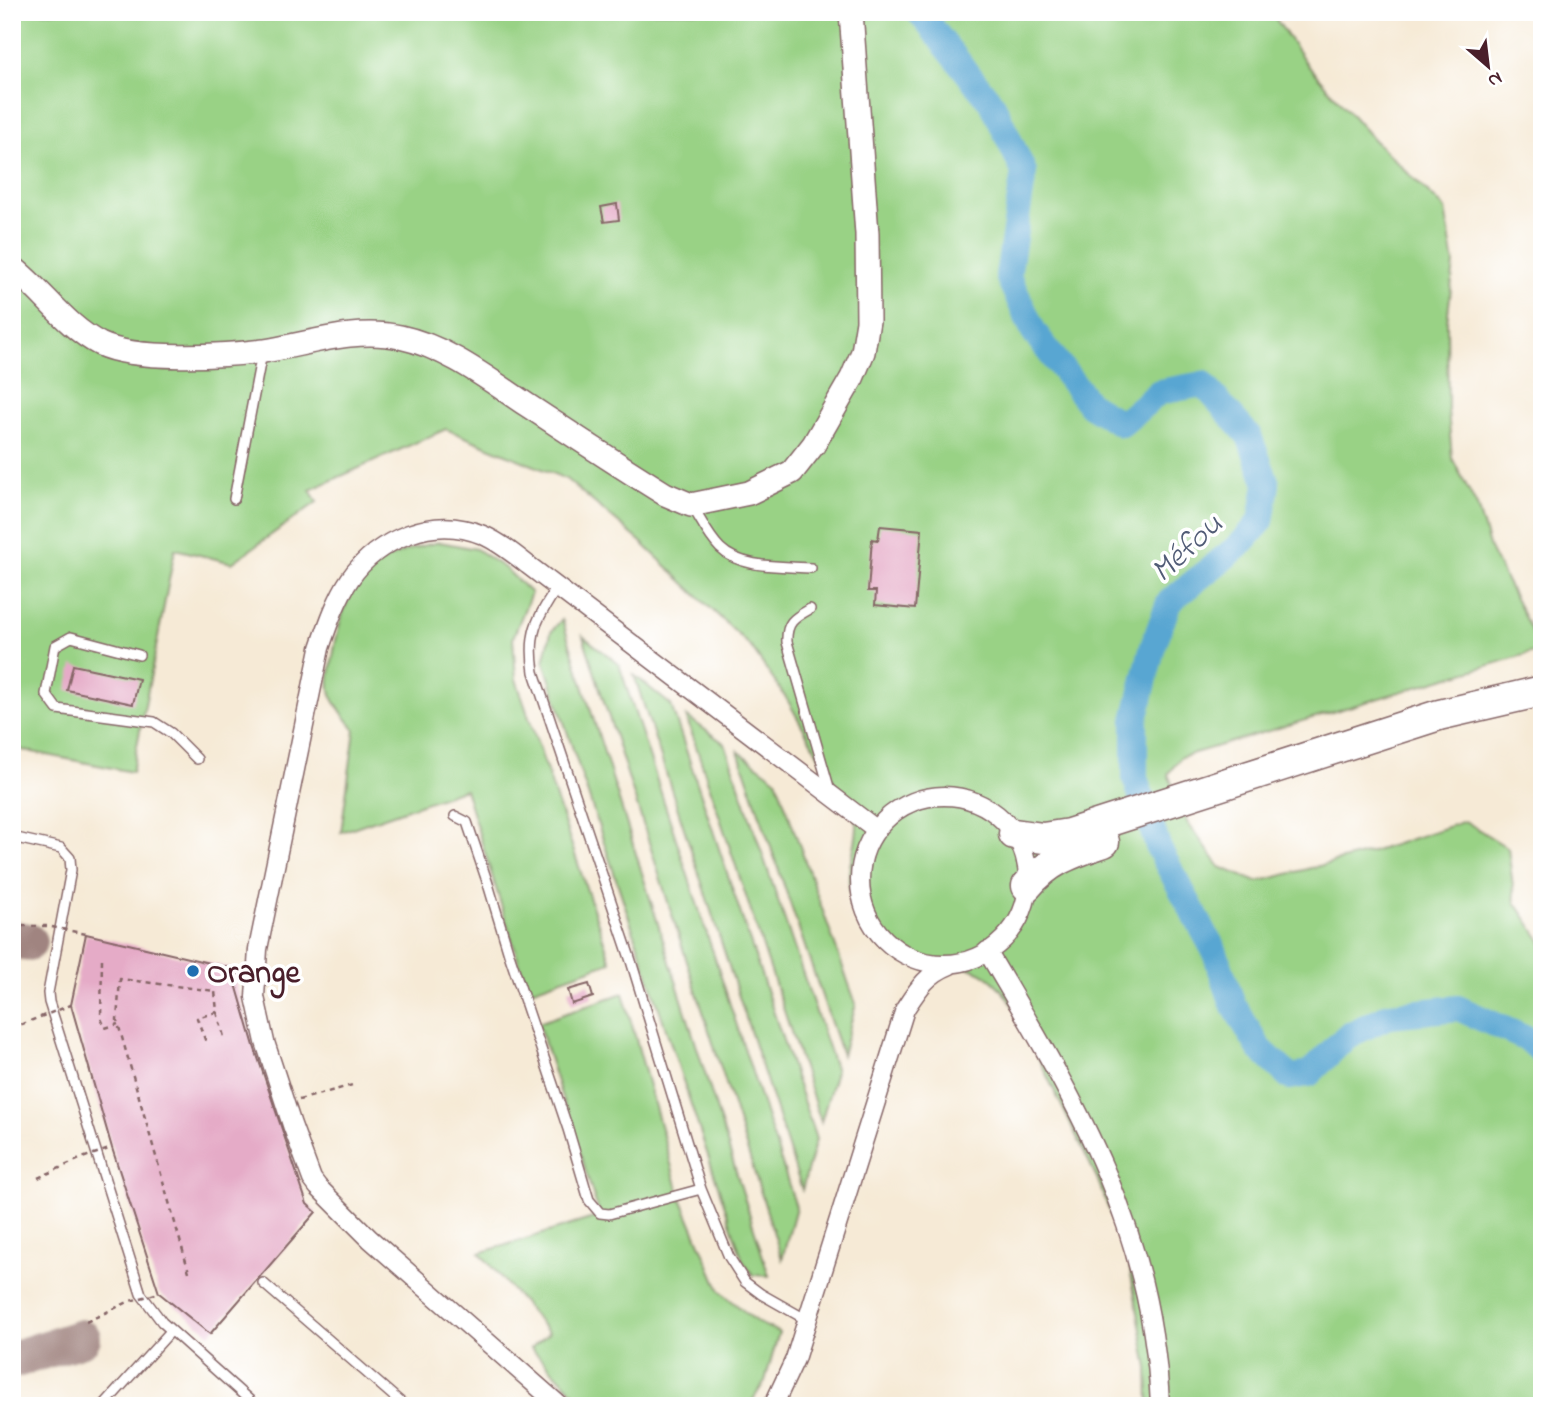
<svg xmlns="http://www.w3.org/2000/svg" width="1554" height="1418" font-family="'Indie Flower',sans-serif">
<rect width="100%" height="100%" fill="#fff"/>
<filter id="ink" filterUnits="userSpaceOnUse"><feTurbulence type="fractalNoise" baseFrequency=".0143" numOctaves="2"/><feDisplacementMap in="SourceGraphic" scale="14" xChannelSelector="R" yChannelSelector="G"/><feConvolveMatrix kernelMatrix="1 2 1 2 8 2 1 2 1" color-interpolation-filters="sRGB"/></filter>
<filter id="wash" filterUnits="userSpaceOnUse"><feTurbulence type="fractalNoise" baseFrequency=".00686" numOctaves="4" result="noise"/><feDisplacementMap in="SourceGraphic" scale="28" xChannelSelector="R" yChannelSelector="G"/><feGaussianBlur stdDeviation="1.57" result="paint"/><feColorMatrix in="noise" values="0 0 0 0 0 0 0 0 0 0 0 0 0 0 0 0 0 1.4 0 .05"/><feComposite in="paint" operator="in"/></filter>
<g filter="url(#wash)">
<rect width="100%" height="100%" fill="#f6ead6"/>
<path fill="#99d285" stroke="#727858" stroke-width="2" d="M12 12H1271L1309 67 1374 140 1445 209 1454 264 1447 322 1448 410 1452 458 1477 506 1490 549 1541 650 1181 757 1168 774 1187 822 1220 867 1257 882 1369 853 1465 821 1508 848 1515 902 1542 942V1406H1149L1148 1368 1129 1264 1097 1178 1013 1006C1003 990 989 973 969 968 961 966 951 969 942 968 896 961 859 942 850 892 845 865 858 847 857 823L788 701 751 647 641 542 566 479 446 429 310 490 317 502 232 563 175 549 132 772 12 748Z
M440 542 476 549 506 569 531 593 513 638 516 679 611 962 528 991 465 789 341 832 355 730C347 719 335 706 331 694 327 681 332 664 334 651 346 579 369 556 440 542Z
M562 619 769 1276 753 1275 743 1261 544 662 551 632Z
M583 636 619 664 796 1207 782 1259Z
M634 675 671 705 816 1139 802 1190Z
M686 716 725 744 836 1071 821 1122Z
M738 751 776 779 856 1004 842 1055Z
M623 993 680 1196 720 1291 758 1323 779 1332 765 1381 749 1406H587L531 1348 549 1333 480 1253 600 1216 538 1023Z"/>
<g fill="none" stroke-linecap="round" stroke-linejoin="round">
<path stroke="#59a6d2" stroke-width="26" d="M919 12 993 105 1024 172 1008 276 1034 332 1090 405 1122 424 1159 392 1203 384 1249 436 1267 484 1261 521 1241 544 1169 602 1152 649 1135 720V778L1159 849 1214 950 1233 1004 1259 1048 1290 1077 1309 1074 1347 1036 1390 1015 1458 1008 1529 1040 1542 1052"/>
<path stroke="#a08480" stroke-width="38" d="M12 939 28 942
M12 1360 82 1338"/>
</g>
<g id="blocks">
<path fill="#e5abc7" d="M617 204 619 220 604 222 601 207Z
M880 526 922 530 915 609 875 605 876 591H868L872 539 878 540Z
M73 665 139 679 133 704 67 690Z
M86 934 239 970 236 984 254 1046 307 1204 316 1212 210 1334 159 1293 112 1148 71 1005Z
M589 984 593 997 572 1004 568 990Z"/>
</g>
</g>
<g filter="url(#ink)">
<use href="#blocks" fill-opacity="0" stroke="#866667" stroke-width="2"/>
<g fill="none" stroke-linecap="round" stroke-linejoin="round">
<g stroke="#866667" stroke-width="12">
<path id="lane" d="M234 499 262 353
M692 506C701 520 708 536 720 548 741 569 783 566 811 568
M557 588C536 620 528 633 534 672L631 961 701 1189 729 1257 745 1282 761 1294 807 1320
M810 609C794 618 786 622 787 642L831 794
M139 655 71 637 55 646 46 694 57 709 154 722 171 733 197 759
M455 816 467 822 488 884 510 957 568 1129 589 1200 600 1213 609 1214 701 1189
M12 837 61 848 70 858 71 870 48 993 49 1002 141 1294 162 1322 256 1406
M263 1283 405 1406
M103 1406 171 1331"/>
</g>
<g stroke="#866667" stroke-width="21">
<path id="street" d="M860 880a84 84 0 1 1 168 0a84 84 0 1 1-168 0Z
M987 951C1075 1100 1153 1227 1160 1406
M560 1406 370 1239 318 1187 312 1179 292 1125 265 1042 255 997 258 949 320 648C338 594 353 555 409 534 433 525 459 525 483 535 499 542 514 554 528 565L877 830
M773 1406 795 1359 905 1009C918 989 927 974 950 965"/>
</g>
<g stroke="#866667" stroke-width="26">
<path id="secondary" d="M12 267C43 291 65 326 100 344 135 361 224 356 264 351 308 344 355 327 400 337 447 347 488 379 527 405 573 435 618 465 665 494L691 505 749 493 792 472 814 444 852 378 863 352 868 321 867 234 851 12"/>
</g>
<g stroke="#866667" stroke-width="33">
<path id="highway" d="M1014 834 1043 838 1069 834 1439 715 1542 691
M1027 886C1050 859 1072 853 1104 842"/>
</g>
<path stroke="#866667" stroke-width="2.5" stroke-dasharray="5 5" stroke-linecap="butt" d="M102 959 101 1018 105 1028 118 1024
M217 1012 224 1037
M299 1100 356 1084
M189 1272 117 1020 120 979 215 991 217 1012 197 1018 207 1045"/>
<use href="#lane" stroke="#fff" stroke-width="9"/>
<use href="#street" stroke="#fff" stroke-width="18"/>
<use href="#secondary" stroke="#fff" stroke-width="23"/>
<use href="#highway" stroke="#fff" stroke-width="30"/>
<path stroke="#866667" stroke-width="2.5" stroke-dasharray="5 5" stroke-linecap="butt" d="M12 926H47L86 934
M12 1028 71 1005
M38 1178 82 1158 112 1148
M86 1322 130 1301 159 1293"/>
</g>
</g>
<circle fill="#1f6fb2" stroke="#fff" stroke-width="2.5" cx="193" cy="971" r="7"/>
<g text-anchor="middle" stroke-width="7" stroke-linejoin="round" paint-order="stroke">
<g font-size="32" font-weight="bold" fill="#4a1f2b" stroke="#fff" text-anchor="start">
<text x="207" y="982">Orange</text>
</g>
<g font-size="33" font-style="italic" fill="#515c76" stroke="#fff">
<text transform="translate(1185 546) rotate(-43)" y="12">Méfou</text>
</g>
</g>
<rect width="1554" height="1418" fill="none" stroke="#fff" stroke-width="42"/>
<g transform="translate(1488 66) rotate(152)" stroke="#ffffff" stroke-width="5" paint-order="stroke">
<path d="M0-5L12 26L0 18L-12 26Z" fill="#4a1f2b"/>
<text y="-10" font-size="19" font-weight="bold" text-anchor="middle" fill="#4a1f2b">N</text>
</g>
</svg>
